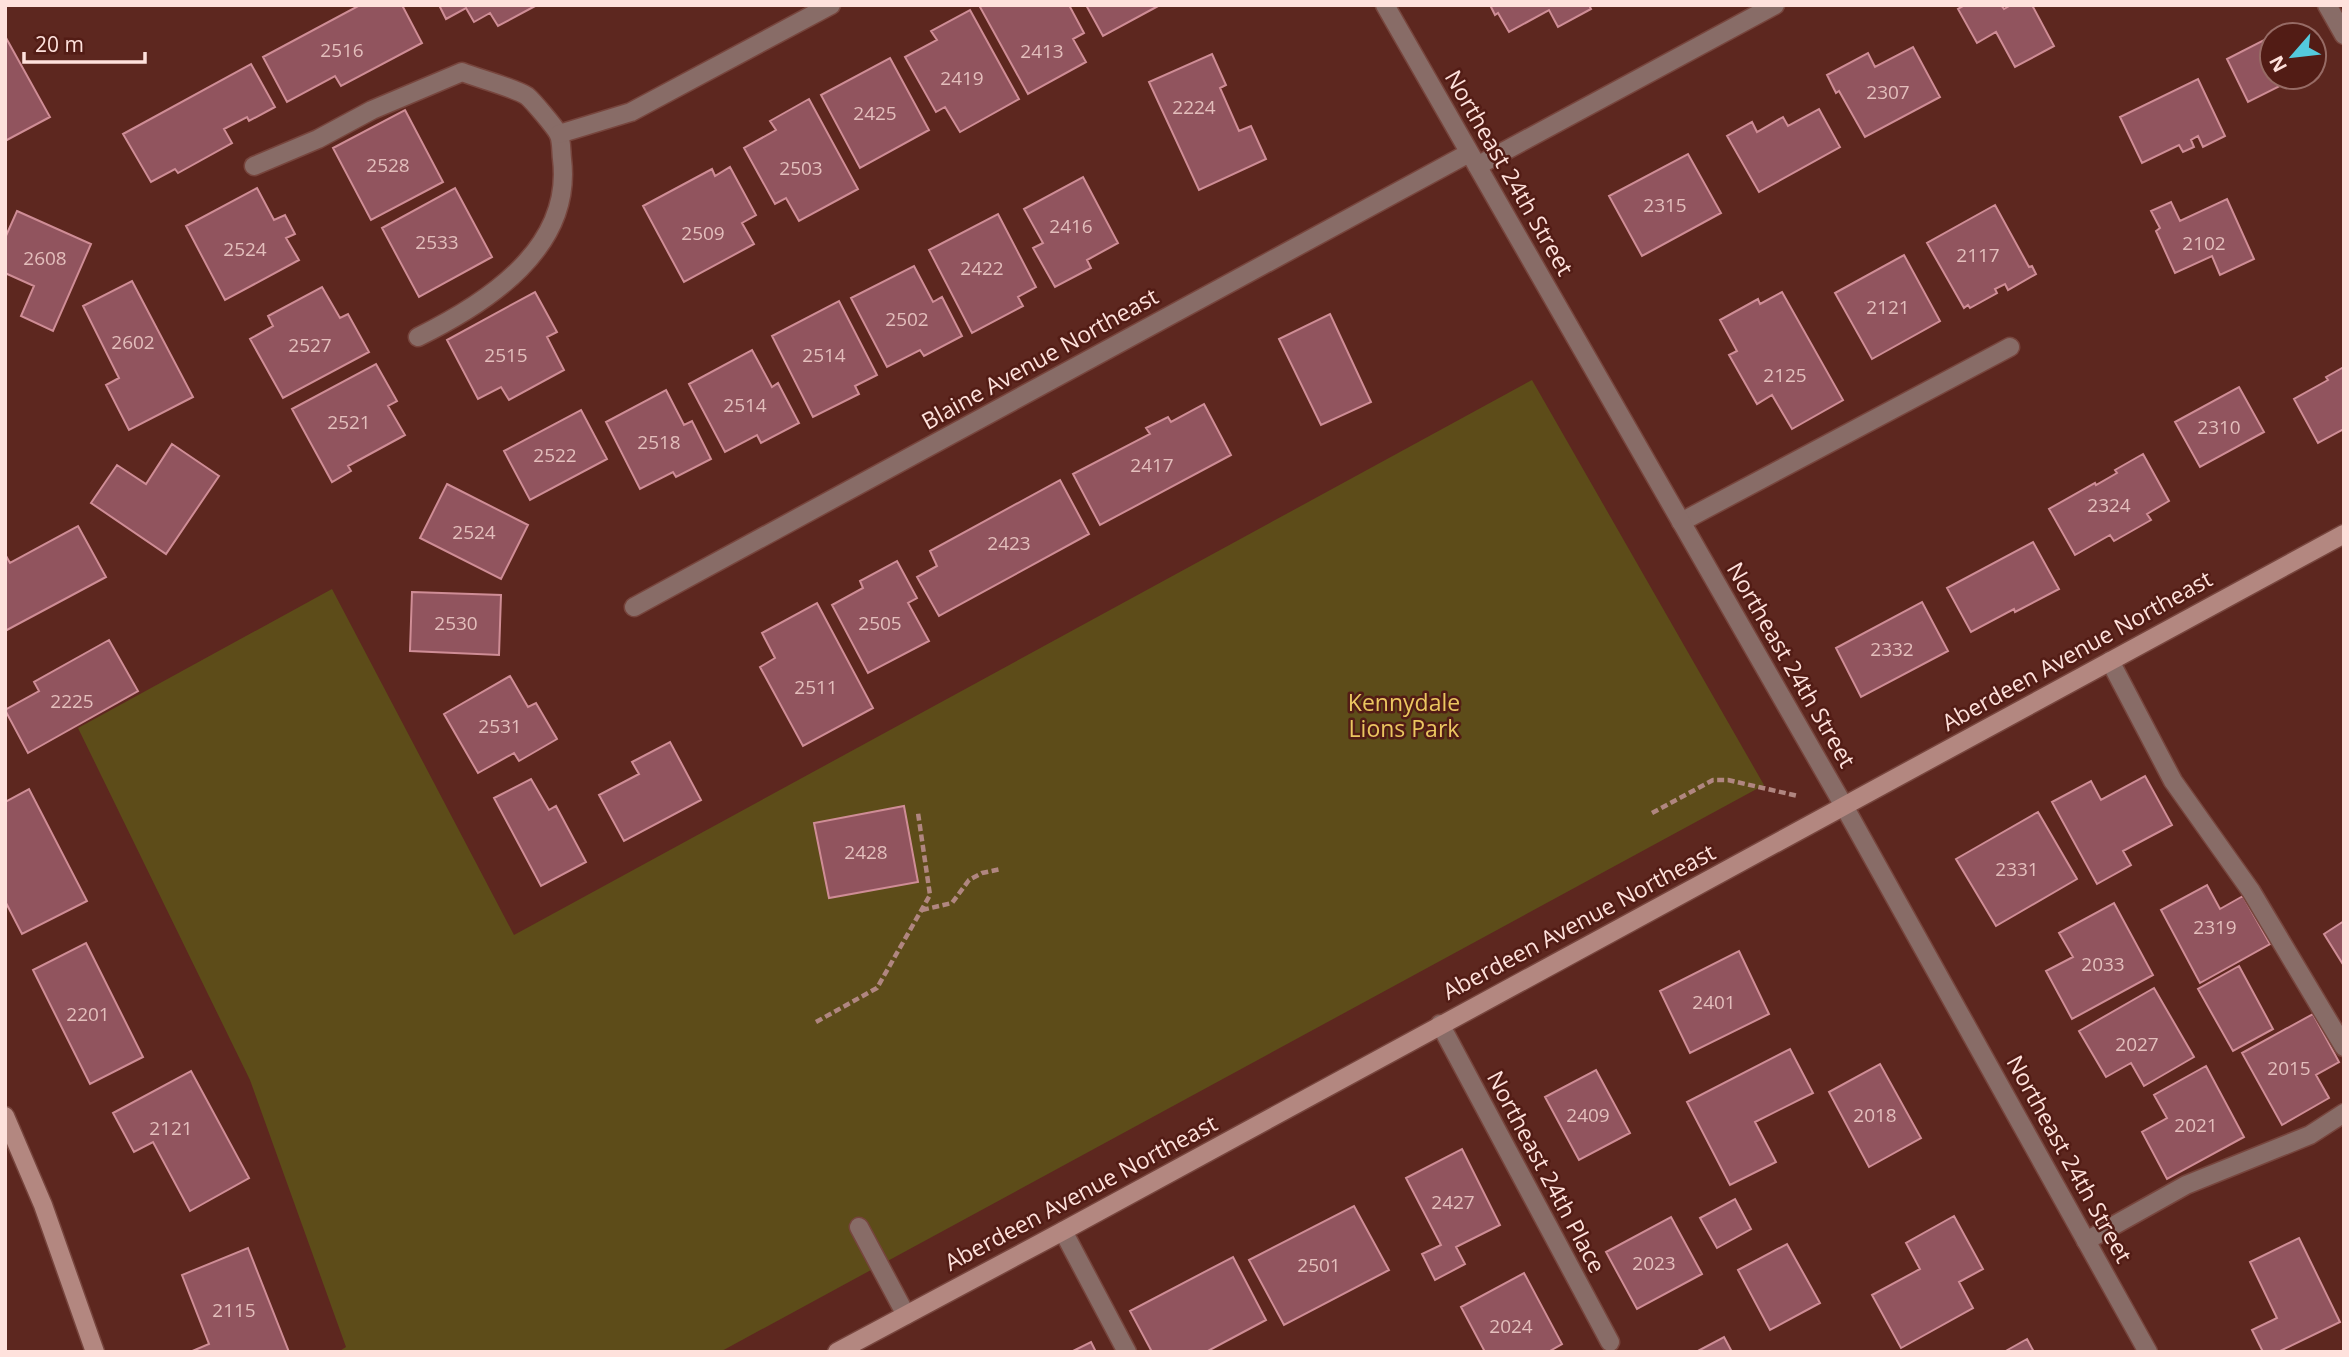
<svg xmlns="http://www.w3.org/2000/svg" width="2349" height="1357" font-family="'Open Sans',sans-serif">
<rect width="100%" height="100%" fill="#5d271f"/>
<path fill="#5d4c19" d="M1532 380 1764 785 720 1352H338L346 1347 250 1080 78 728 332 589 514 935Z"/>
<path fill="#91545e" stroke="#cf8d96" stroke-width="2" d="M360 5H402L422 43 341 86 335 76 287 102 263 57Z
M439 5H537L498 26 490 13 474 22 466 8 446 19Z
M984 5H1069L1084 33 1073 39 1086 62 1028 94 980 7Z
M1086 5H1160L1103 36Z
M1490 5H1589L1591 9 1558 27 1549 10 1509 32 1498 13 1495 15Z
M1965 5H2001L2004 9 2011 5H2032L2054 46 2015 67 1996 32 1977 43 1958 9Z
M970 10 1019 99 960 132 945 107 936 112 905 57 937 40 931 31Z
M5 36 50 117 5 141Z
M2266 39 2272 51V77H2285L2288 82 2248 102 2227 59Z
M1913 47 1940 97 1865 137 1839 91 1836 93 1827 75 1868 53 1875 67Z
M1212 54 1226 85 1220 88 1239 131 1251 126 1266 159 1199 190 1149 82Z
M890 58 929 130 860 168 821 95Z
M251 64 275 107 249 121 247 117 224 129 232 143 178 173 175 169 151 182 123 134Z
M2198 79 2225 136 2203 147 2198 136 2191 140 2194 147 2183 152 2179 145 2142 163 2120 117Z
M809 99 858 189 799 221 786 198 775 204 744 148 776 130 770 121Z
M1819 109 1840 147 1759 192 1727 136 1752 122 1757 132 1783 117 1788 126Z
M405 110 443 182 371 220 333 148Z
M1688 154 1721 213 1642 256 1609 196Z
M730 167 756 215 742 223 754 244 684 282 643 206 712 169 715 176Z
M1083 177 1118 243 1087 260 1091 268 1055 287 1033 248 1043 243 1024 209Z
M257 188 274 220 285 215 295 234 286 238 299 260 225 300 186 226Z
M455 188 492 257 419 297 382 228Z
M2227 199 2254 259 2220 275 2212 256 2175 273 2156 231 2160 228 2151 211 2171 202 2180 221Z
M1995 205 2029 267 2032 266 2036 274 2008 290 2005 284 1995 289 1997 293 1970 308 1968 305 1964 308 1927 243Z
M17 211 91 244 53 331 21 316 34 286 5 273V238Z
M998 214 1036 287 1018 297 1023 306 972 333 929 250Z
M1904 255 1940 321 1872 359 1835 293Z
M914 266 933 302 942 297 962 336 924 356 920 350 887 367 851 298Z
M132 281 193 397 129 430 106 385 119 378 83 306Z
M322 287 340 318 348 314 369 352 283 398 250 339 273 326 268 316Z
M535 292 557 332 547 337 564 370 509 400 501 387 478 399 447 340Z
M1782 292 1843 400 1792 429 1772 395 1757 404 1729 355 1737 351 1720 320 1758 299 1760 304Z
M839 301 877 375 855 386 859 394 813 417 772 336Z
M1330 314 1371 402 1321 425 1279 339Z
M752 350 772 387 778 383 799 423 761 443 757 435 725 452 689 384Z
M376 364 397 401 388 406 405 435 348 466 351 471 332 482 292 409Z
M2344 367V429L2318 443 2294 399 2328 380 2326 377Z
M2239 387 2264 432 2200 467 2175 422Z
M666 390 684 425 692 421 711 459 676 477 673 472 640 489 606 422Z
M1204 404 1231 455 1100 525 1073 474 1150 434 1146 428 1168 417 1171 422Z
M581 410 607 459 530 500 504 451Z
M172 444 219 476 166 554 91 503 117 465 146 484Z
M2143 454 2169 501 2147 514 2151 520 2114 541 2110 535 2075 555 2049 509 2095 483 2096 485 2117 473 2115 470Z
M1060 480 1089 534 939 616 917 577 937 566 930 551Z
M447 484 528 525 501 579 420 538Z
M78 526 106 577 5 631V554L10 563Z
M2033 542 2059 589 2015 612 2014 609 1971 632 1947 588Z
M897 561 917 598 908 603 929 641 868 673 832 605 863 588 860 581Z
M412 592 501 595 499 655 410 651Z
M1922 602 1948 651 1861 697 1836 648Z
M817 603 873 708 803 746 760 667 775 658 762 633Z
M109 640 138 691 28 753 5 710 39 691 34 682Z
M510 676 528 707 536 703 557 739 519 761 514 753 478 773 444 714Z
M670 742 701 800 624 841 599 795 639 774 632 762Z
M2145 776 2172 825 2123 851 2131 865 2097 884 2052 802 2091 781 2101 800Z
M531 779 549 810 556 806 586 862 541 886 494 798Z
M29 789 87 901 22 934 5 901V802Z
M904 806 918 882 829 898 814 823Z
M2038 812 2077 879 1996 926 1956 859Z
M2207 885 2220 909 2243 896 2270 944 2200 983 2161 910Z
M2114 903 2153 975 2072 1019 2046 971 2073 957 2059 933Z
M2344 921V966L2324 934Z
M86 943 143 1057 90 1084 33 970Z
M1739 951 1769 1014 1690 1053 1660 991Z
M2239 966 2273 1029 2233 1051 2198 989Z
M2154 988 2194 1057 2144 1086 2131 1063 2106 1077 2079 1031Z
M2313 1014 2339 1062 2316 1075 2329 1098 2282 1125 2242 1053Z
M1790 1049 1813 1093 1755 1122 1776 1162 1730 1185 1687 1102Z
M1880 1064 1921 1138 1869 1167 1829 1092Z
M2206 1066 2244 1137 2167 1179 2142 1132 2167 1118 2154 1095Z
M1596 1070 1630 1133 1579 1160 1545 1097Z
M191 1071 249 1178 190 1211 153 1142 134 1152 113 1113Z
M1462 1149 1500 1225 1456 1247 1465 1264 1435 1280 1422 1254 1441 1245 1406 1178Z
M1735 1199 1751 1229 1717 1248 1700 1218Z
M1354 1206 1389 1270 1284 1325 1249 1260Z
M1954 1216 1983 1269 1959 1282 1973 1308 1901 1348 1872 1295 1920 1269 1906 1243Z
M1671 1217 1702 1274 1637 1309 1606 1252Z
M2299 1238 2340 1322 2278 1352H2263L2252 1330 2277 1318 2250 1262Z
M1787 1244 1820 1303 1770 1330 1738 1270Z
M248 1248 289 1352H190L209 1344 182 1275Z
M1233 1257 1266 1320 1206 1352H1152L1130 1311Z
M1524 1273 1562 1344 1548 1352H1485L1461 1307Z
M1724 1337 1732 1352H1696Z
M2027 1339 2034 1352H2004Z
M1091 1342 1096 1352H1071Z"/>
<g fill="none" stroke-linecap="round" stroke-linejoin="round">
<g stroke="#77453d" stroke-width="21">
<path id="lane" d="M254 166 318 139 372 110 462 72C477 78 515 88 527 96 533 101 554 126 558 133 562 140 561 151 562 159 573 248 487 303 418 337
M1681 522 2010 347
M2110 661 2173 781 2251 891 2344 1047
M859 1227 906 1315
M2086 1241 2186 1185 2310 1135 2344 1113"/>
</g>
<g stroke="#77453d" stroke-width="21">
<path id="street" d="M1385 5 1844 806 2148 1352
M2327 5 2344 35
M559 134 631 112 831 5
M1477 166 1775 5
M634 607 1469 153
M1440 1024 1610 1342
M1063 1231 1127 1352"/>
</g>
<g stroke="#77453d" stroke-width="21">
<path id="secondary" d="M5 1116 43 1205 95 1352
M837 1352 1063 1231 2344 534"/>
</g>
<path stroke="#b08680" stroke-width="4.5" stroke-dasharray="7 3.5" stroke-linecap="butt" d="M1652 813 1713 780H1728L1798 796
M922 910 952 903 969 880 982 873 1001 869
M816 1022 877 988 930 895 918 813"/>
<use href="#lane" stroke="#886c67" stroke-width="18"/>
<use href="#street" stroke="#886c67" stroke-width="18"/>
<use href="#secondary" stroke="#b38780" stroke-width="18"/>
</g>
<g text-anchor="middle" stroke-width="5" stroke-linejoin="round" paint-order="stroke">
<g font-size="19" fill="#e3bebc">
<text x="342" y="57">2516</text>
<text x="1042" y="58">2413</text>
<text x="962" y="85">2419</text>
<text x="1888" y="99">2307</text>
<text x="1194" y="114">2224</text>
<text x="875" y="120">2425</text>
<text x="388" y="172">2528</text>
<text x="801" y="175">2503</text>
<text x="1665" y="212">2315</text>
<text x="1071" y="233">2416</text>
<text x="703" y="240">2509</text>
<text x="437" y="249">2533</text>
<text x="2204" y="250">2102</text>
<text x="245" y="256">2524</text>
<text x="1978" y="262">2117</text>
<text x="45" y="265">2608</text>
<text x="982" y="275">2422</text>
<text x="1888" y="314">2121</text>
<text x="907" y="326">2502</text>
<text x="133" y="349">2602</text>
<text x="310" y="352">2527</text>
<text x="506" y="362">2515</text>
<text x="824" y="362">2514</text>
<text x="1785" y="382">2125</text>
<text x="745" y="412">2514</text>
<text x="349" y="429">2521</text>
<text x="2219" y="434">2310</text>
<text x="659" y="449">2518</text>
<text x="555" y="462">2522</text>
<text x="1152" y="472">2417</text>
<text x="2109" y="512">2324</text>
<text x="474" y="539">2524</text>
<text x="1009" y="550">2423</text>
<text x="456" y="630">2530</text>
<text x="880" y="630">2505</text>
<text x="1892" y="656">2332</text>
<text x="816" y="694">2511</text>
<text x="72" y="708">2225</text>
<text x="500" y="733">2531</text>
<text x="866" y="859">2428</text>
<text x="2017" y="876">2331</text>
<text x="2215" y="934">2319</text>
<text x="2103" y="971">2033</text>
<text x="1714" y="1009">2401</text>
<text x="88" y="1021">2201</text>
<text x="2137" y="1051">2027</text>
<text x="2289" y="1075">2015</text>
<text x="1588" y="1122">2409</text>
<text x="1875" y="1122">2018</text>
<text x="2196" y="1132">2021</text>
<text x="171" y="1135">2121</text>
<text x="1453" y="1209">2427</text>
<text x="1654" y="1270">2023</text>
<text x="1319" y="1272">2501</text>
<text x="234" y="1317">2115</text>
<text x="1511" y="1333">2024</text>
</g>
<g font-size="23" fill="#fee1dc" stroke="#521c15">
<text transform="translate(1509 173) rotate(60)" y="8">Northeast 24th Street</text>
<text transform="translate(1040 359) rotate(-29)" y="8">Blaine Avenue Northeast</text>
<text transform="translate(2077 651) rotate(-29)" y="8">Aberdeen Avenue Northeast</text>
<text transform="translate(1791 665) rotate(60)" y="8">Northeast 24th Street</text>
<text transform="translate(1579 922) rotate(-28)" y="8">Aberdeen Avenue Northeast</text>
<text transform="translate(2069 1159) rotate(61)" y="8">Northeast 24th Street</text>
<text transform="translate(1546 1172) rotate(62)" y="8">Northeast 24th Place</text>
<text transform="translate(1081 1193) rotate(-28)" y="8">Aberdeen Avenue Northeast</text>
</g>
<g font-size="23" fill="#ebc660" stroke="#521c15">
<text x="1404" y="711">Kennydale<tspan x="1404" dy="26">Lions Park</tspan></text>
</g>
</g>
<rect width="2349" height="1357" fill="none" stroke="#fee1dc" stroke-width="14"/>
<g transform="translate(2293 56) rotate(242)"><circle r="33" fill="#521c15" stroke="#976b65" stroke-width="2"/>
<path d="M0-5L12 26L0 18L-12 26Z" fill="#54cadd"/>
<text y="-10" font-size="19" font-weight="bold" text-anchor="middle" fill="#fee1dc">N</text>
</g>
<path d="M24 52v10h121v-10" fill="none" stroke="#fee1dc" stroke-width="3.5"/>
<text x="35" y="52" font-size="21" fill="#fee1dc" stroke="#521c15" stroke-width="5" paint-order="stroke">20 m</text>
</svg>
